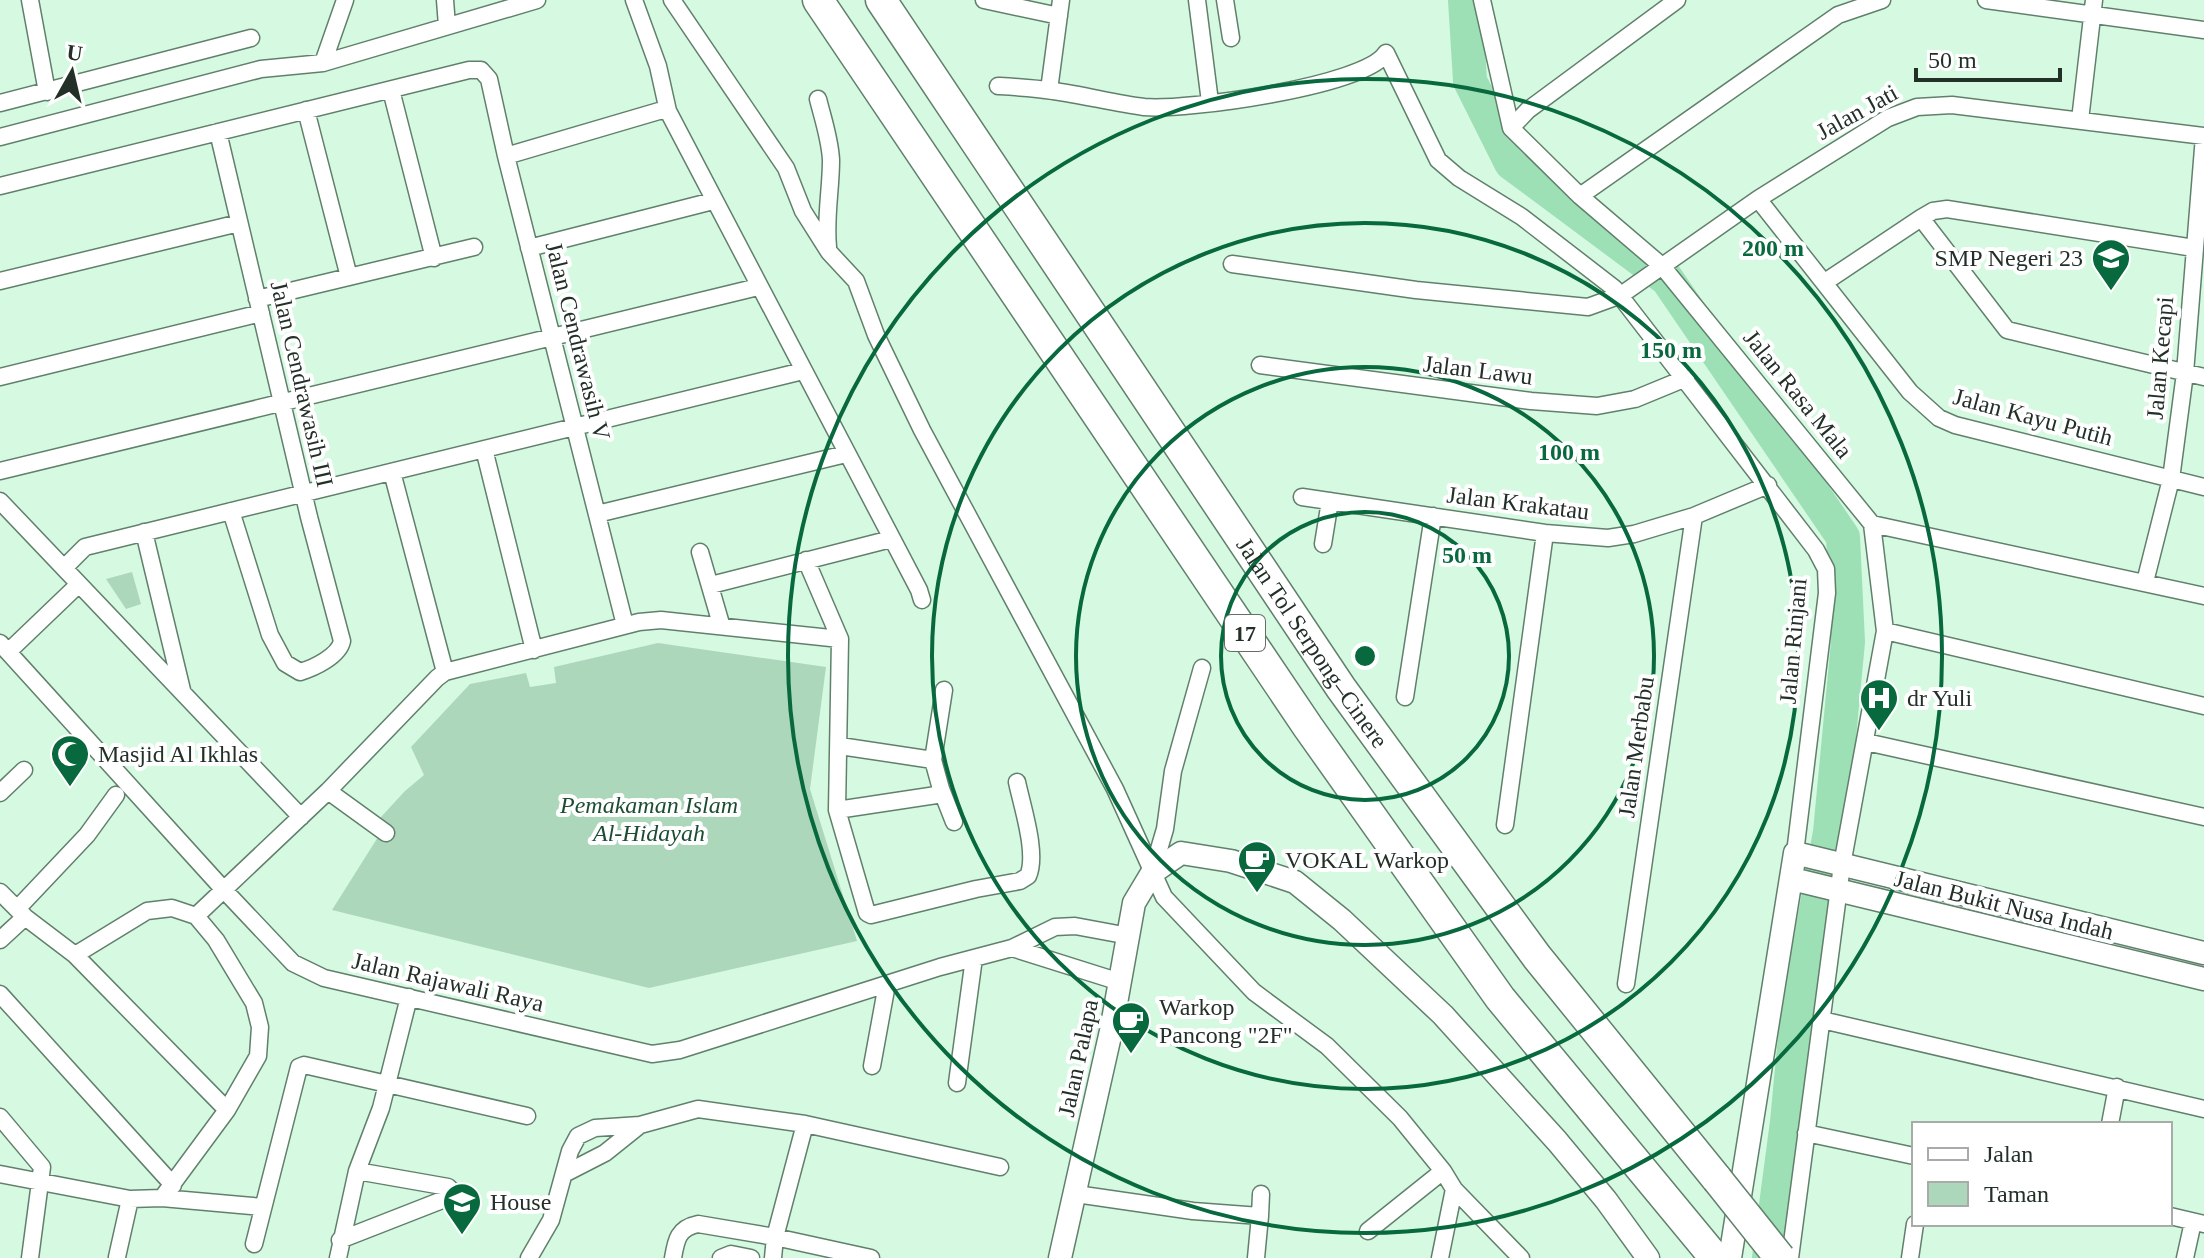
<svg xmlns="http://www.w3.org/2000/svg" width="2204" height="1258" font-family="'Times New Roman',serif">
<rect width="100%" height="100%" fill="#d6f9e1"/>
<path fill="#add7bb" d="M132 572 141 604 126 609 106 579Z
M658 643 826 667 810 789 857 941 649 988 332 910 378 837 369 830 405 791 424 775 411 747 470 684 526 673 530 687 556 683 554 667Z"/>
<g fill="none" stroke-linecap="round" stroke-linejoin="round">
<path stroke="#9de0b6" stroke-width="34" d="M1465 0 1470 81 1511 163 1667 279 1843 537 1848 642 1830 832 1797 1015 1787 1122 1769 1258"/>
<g stroke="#61806c" stroke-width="19">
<path id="street" d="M30 0 47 92
M445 0 447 26
M634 0 658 66 668 111 919 590 922 600
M672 0 786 168 803 211 829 252 856 281 876 335 922 430 1115 789 1164 897 1254 992 1327 1046 1400 1118 1443 1171 1454 1189 1521 1258
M984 0 1059 16
M1197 0 1210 102
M1225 0 1231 38
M1482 0 1511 128 1580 196 1662 266 1872 524 1885 631 1842 865 1790 1258
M1986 0 2204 30
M323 63 345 0
M998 86C1016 87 1035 88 1053 91 1083 95 1114 103 1144 107 1185 111 1366 86 1386 53L1438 160 1459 178 1522 217 1614 288 1816 550 1826 569 1827 593 1795 853
M391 90 434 258
M1049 90 1061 0
M818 99C823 119 830 139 831 160 831 190 825 217 828 247
M0 103 251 38
M306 110 349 277
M2080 120 2094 0
M1511 128 1528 110 1677 0
M218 132 309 517 342 641C339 656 314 668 300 672L285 663 270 635 231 511
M0 137 261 69 323 63 537 0
M506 156 659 111H668
M0 186 469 70H481L489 79 506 156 625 625
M1580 196 1838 15 1882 0
M1758 199 1910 392 1939 418 1955 425 2204 487
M1921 218 2007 330 2204 377
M529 248 713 201
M1232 264 1416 290 1588 307 1621 295 1758 199 1888 118 1917 107 1952 105 2204 136
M0 281 239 223
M1825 282 1921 218 1933 211 1947 209 2194 248
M257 299 474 247
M1260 365 1531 401 1597 406 1635 399 1686 378
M0 377 261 313
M484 449 534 650
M0 471 758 287
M392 472 445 672
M1302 497 1545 533 1608 538 1634 534 1694 516 1768 485
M0 501 301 817
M597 514 846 454
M1872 524 2204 596
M144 532 182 690
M1323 544 1330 501
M700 552 721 624
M806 560 840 639 837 810 867 913 871 915 976 889 1020 881 1028 876C1038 854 1022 806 1017 782
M64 568 85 547 803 371
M2145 582 2171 479 2185 373 2204 136
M711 585 891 539
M1885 631 2204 706
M0 643 224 890 293 963 324 978 652 1054 680 1050 940 967 1012 948 1055 927 1075 926 1129 936
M8 652 79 584
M944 690 933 760 941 789 954 822
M1405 697 1433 516
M1866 742 2204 817
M840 746 933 760
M328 791 386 833
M0 793 24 770
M837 810 943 794
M1505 825 1545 533
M1152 873 1165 829 1173 771 1202 668
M0 892 25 917 75 955 227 1110
M17 909 87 835 116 795
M196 916 328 791 437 678 445 672 639 622 661 620 840 639
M0 940 25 917
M1012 948 1120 982
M1626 984 1694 516
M0 994 173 1185
M1822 1020 2204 1109
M872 1066 887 984
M957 1083 974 958
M0 1117 42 1167 30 1258
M2110 1124 2117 1087
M1806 1133 1914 1156
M566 1173 605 1153 640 1125
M0 1174 130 1199 162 1198 227 1110 258 1056 260 1027 254 1003 216 940 196 916 172 908 147 911 75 955
M1076 1194 1193 1211 1260 1216 1261 1194
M162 1198 263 1207
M2170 1216 2204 1224
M1368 1231 1443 1171
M340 1240 450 1197 454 1193 448 1187 357 1171
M254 1244 299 1067 304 1065 527 1116
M117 1257 130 1199
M338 1258 357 1171 381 1108 409 997
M529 1258 551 1220 570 1151 578 1136 595 1128 640 1125 698 1109 805 1124 1000 1167
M673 1258C676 1240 678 1228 698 1224L775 1237 871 1258
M721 1258 731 1254 751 1258
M773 1258 775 1237 805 1124
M1256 1258 1260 1216
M1440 1258 1454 1189
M1910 1258 1915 1224
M2185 1258 2193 1222"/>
</g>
<g stroke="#61806c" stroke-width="25">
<path id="secondary" d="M1792 879 2204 979
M1060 1258 1111 1031 1134 903 1152 873 1181 853 1231 861 1295 882 1342 920 1443 1015 1557 1141 1606 1200 1648 1258
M1730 1258 1795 853 2204 953"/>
</g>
<g stroke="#61806c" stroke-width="33">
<g id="highway">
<path d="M818 0 1308 727 1500 998 1715 1258"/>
<path id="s1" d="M881 0 1341 688 1537 957 1717 1179"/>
</g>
</g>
<use href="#street" stroke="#fff" stroke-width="16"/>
<use href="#secondary" stroke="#fff" stroke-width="22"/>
<use href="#highway" stroke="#fff" stroke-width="30"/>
<g stroke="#61806c" stroke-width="33" stroke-linecap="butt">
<path id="highway-bridge" d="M1717 1179 1780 1258"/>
</g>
<use href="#highway-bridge" stroke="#fff" stroke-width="30"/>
</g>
<g fill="none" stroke="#08693e" stroke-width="4">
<circle cx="1365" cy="656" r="144"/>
<circle cx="1365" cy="656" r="289"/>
<circle cx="1365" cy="656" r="433"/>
<circle cx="1365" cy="656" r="577"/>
</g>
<defs>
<g id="school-pin" transform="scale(2)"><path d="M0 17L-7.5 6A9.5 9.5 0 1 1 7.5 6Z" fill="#08693e" stroke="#fff"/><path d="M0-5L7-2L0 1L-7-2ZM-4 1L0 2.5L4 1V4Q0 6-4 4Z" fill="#fff"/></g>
<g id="hospital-pin" transform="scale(2)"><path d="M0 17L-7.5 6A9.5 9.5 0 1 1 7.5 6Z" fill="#08693e" stroke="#fff"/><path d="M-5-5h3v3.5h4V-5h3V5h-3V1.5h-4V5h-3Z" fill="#fff"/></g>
<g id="mosque-pin" transform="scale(2)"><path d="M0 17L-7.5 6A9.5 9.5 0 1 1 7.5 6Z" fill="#08693e" stroke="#fff"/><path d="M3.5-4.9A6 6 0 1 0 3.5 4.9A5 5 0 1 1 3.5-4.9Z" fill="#fff"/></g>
<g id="cafe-pin" transform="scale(2)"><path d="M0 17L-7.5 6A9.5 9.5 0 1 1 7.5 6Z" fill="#08693e" stroke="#fff"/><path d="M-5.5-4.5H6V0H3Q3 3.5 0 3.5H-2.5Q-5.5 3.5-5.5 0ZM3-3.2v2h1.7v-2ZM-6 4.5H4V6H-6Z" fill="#fff"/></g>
</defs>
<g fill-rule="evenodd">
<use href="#school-pin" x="2111" y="258"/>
<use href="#hospital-pin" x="1879" y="698"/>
<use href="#mosque-pin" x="70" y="754"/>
<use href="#cafe-pin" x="1257" y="860"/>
<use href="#cafe-pin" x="1131" y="1021"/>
<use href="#school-pin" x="462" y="1202"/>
</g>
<g text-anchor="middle" stroke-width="8" stroke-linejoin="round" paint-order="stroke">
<rect fill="#fff" stroke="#656e68" stroke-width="2" x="1225" y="615" width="40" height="36" rx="6"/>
<g font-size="22" font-weight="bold" fill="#233028">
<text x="1245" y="641">17</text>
</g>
<g font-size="24" fill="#233028" stroke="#fff">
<text transform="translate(1857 112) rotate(-29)" y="8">Jalan Jati</text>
<text transform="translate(578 341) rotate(76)" y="8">Jalan Cendrawasih V</text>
<text transform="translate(2160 358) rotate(-85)" y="8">Jalan Kecapi</text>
<text transform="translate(1478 370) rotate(7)" y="8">Jalan Lawu</text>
<text transform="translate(302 384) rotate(77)" y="8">Jalan Cendrawasih III</text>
<text transform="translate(1798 394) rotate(51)" y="8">Jalan Rasa Mala</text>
<text transform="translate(2033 417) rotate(15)" y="8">Jalan Kayu Putih</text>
<text transform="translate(1518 503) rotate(7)" y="8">Jalan Krakatau</text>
<text transform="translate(1793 641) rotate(-85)" y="8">Jalan Rinjani</text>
<text dy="8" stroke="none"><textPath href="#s1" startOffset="774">Jalan Tol Serpong–Cinere</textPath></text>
<text transform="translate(1636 747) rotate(-82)" y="8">Jalan Merbabu</text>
<text transform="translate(2004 905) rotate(14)" y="8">Jalan Bukit Nusa Indah</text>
<text transform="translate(448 982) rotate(13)" y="8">Jalan Rajawali Raya</text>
<text transform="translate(1078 1058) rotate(-78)" y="8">Jalan Palapa</text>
</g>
<g font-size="24" fill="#233028" stroke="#fff" text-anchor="start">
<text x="2083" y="266" text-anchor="end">SMP Negeri 23</text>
<text x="1907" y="706">dr Yuli</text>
<text x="98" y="762">Masjid Al Ikhlas</text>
<text x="1285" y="868">VOKAL Warkop</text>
<text x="1159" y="1015">Warkop<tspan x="1159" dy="28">Pancong "2F"</tspan></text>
<text x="490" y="1210">House</text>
</g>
<g font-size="24" font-style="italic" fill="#1c4d32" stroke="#fff">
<text x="649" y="813">Pemakaman Islam<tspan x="649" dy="28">Al-Hidayah</tspan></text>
</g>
</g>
<circle cx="1365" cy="656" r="12" fill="#08693e" stroke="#fff" stroke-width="4"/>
<g font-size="24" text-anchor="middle" font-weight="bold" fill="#08693e" stroke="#fff" stroke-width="8" stroke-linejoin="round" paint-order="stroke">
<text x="1773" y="256">200 m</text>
<text x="1671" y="358">150 m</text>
<text x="1569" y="460">100 m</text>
<text x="1467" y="563">50 m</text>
</g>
<rect x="1912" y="1122" width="260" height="104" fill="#ffffff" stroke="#a7aca9" stroke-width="2"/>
<rect x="1928" y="1148" width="40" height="12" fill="#ffffff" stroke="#a7aca9" stroke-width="2"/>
<text x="1984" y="1162" font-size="24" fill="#233028">Jalan</text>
<rect x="1928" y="1182" width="40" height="24" fill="#add7bb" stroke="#a7aca9" stroke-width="2"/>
<text x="1984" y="1202" font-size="24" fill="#233028">Taman</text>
<g transform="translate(72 72) rotate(8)" stroke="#ffffff" stroke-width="6" paint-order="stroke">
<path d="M0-6L14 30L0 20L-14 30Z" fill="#233028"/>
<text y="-12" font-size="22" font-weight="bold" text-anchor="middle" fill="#233028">U</text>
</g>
<path d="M1916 68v12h144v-12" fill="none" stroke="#233028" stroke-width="4"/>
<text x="1928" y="68" font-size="24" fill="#233028" stroke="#ffffff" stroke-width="6" paint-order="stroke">50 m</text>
</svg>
